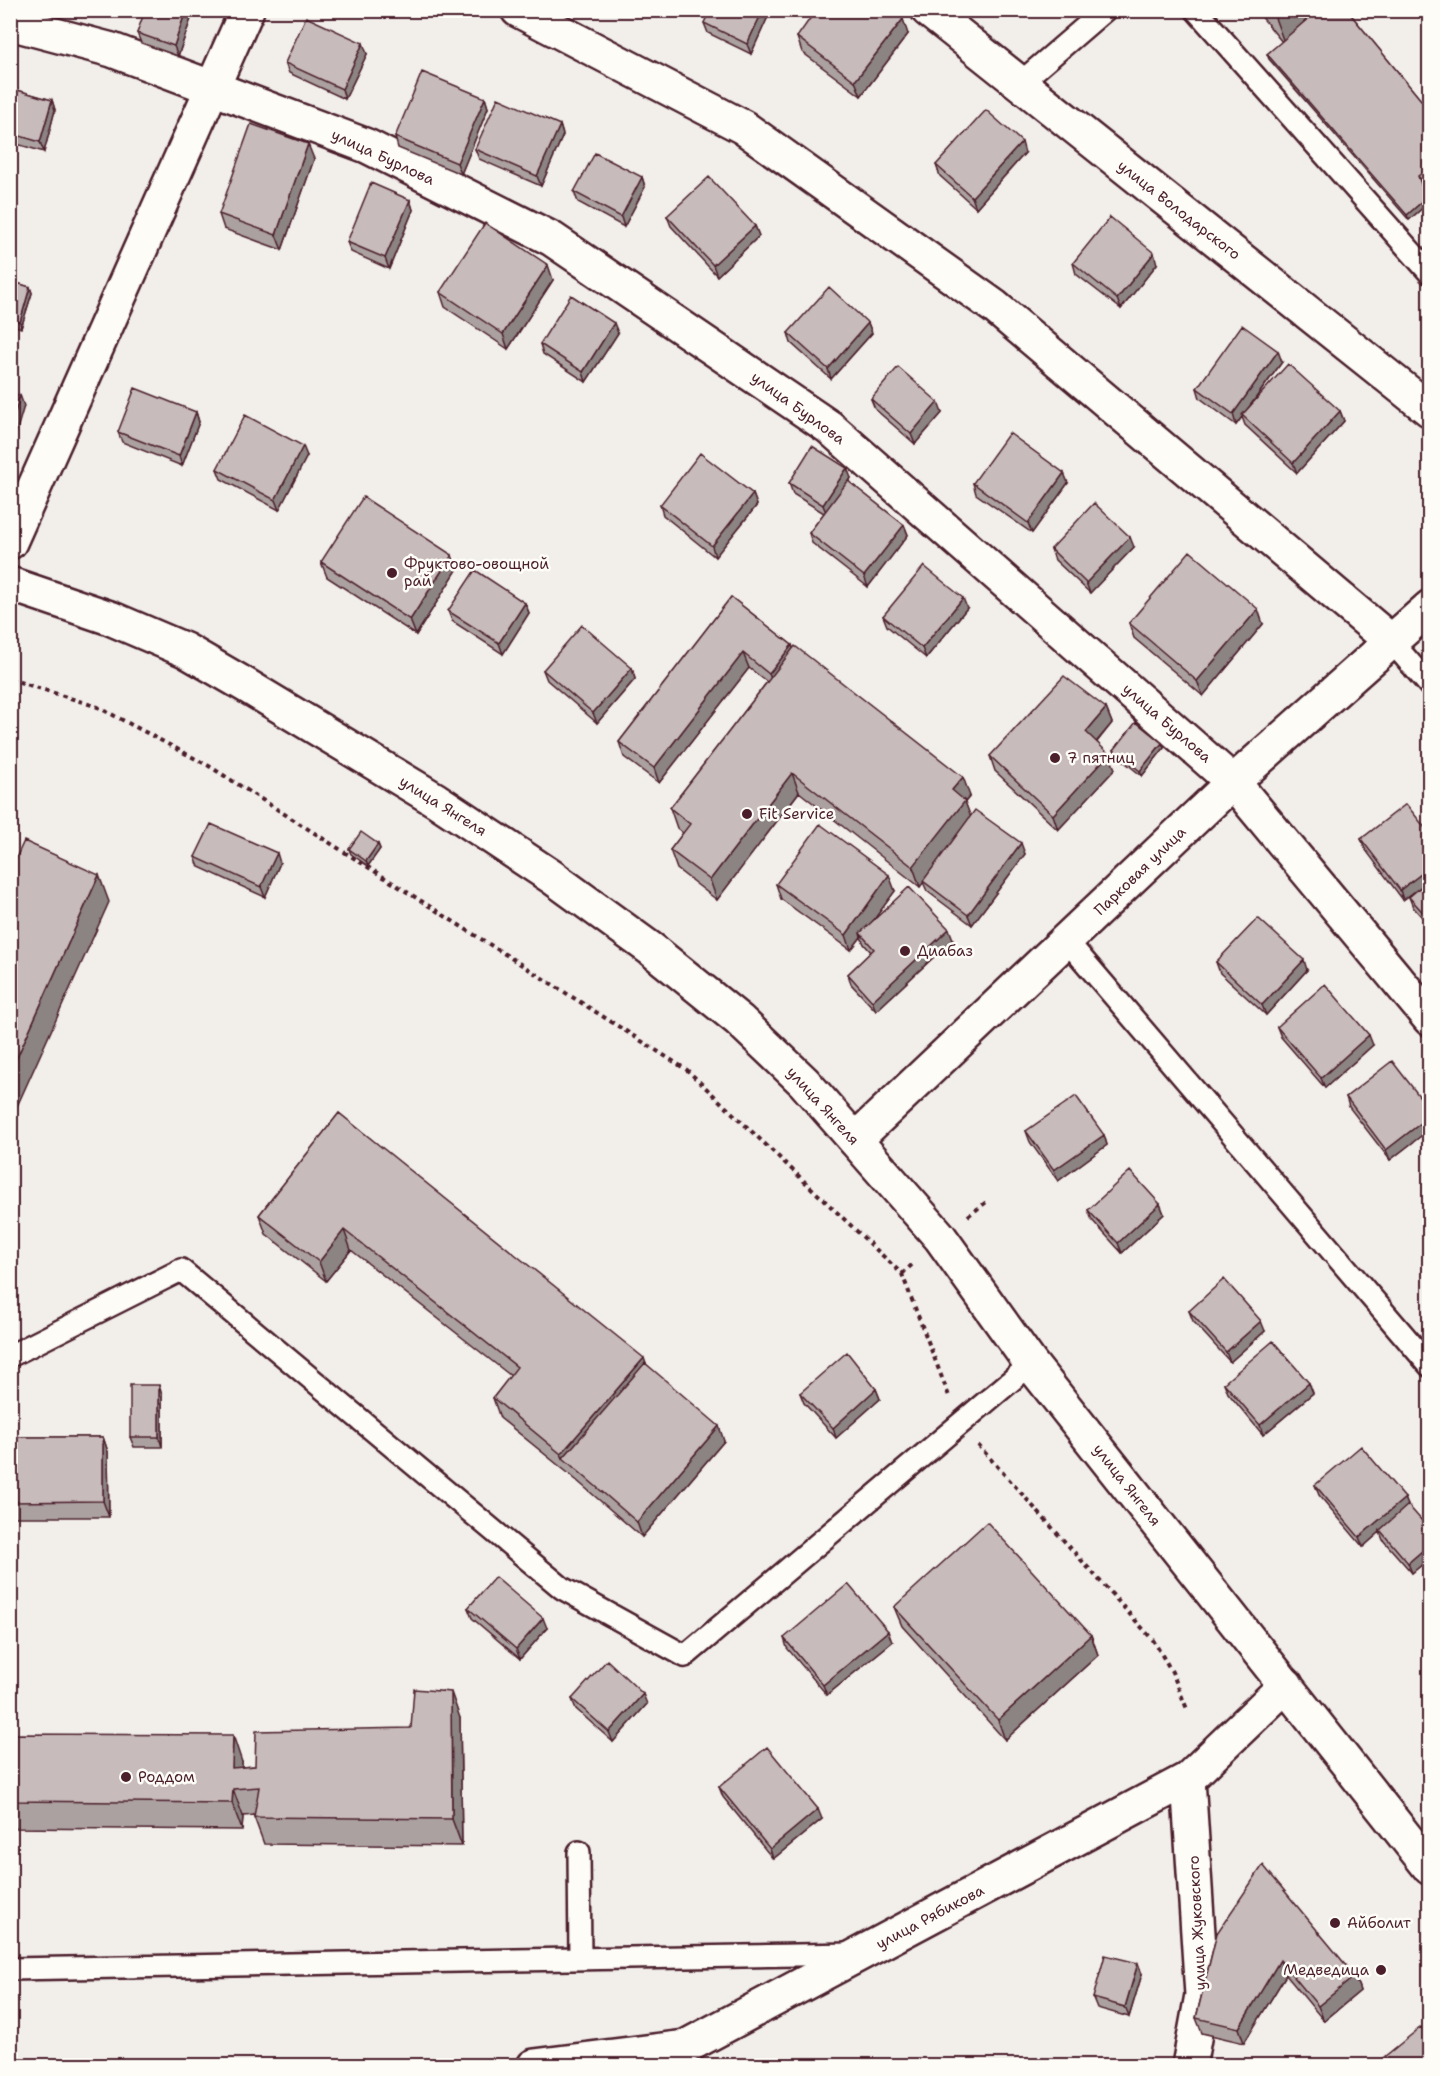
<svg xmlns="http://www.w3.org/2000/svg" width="1440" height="2076" font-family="'Shantell Sans',sans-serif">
<rect width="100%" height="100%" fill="#f2efeb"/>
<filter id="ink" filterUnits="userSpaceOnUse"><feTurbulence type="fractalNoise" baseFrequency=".0167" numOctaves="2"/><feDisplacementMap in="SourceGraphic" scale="12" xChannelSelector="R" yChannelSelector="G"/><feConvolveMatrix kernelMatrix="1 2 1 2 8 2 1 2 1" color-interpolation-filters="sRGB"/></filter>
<g filter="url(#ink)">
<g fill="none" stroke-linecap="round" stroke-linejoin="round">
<g stroke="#4a1f2b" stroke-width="26">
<path id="service" d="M1196 10 1430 273
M1019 84 1105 10
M1392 642 1430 686
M1067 941 1430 1366
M10 1356 181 1270 562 1588 685 1656 1031 1364
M579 1852 580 1959
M10 1969 853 1954"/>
</g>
<g stroke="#4a1f2b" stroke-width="38">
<path id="minor" d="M518 10 743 127 995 307 1392 642
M928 10 1430 410
M10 23 112 50 367 146 552 239 829 427 1233 782 1430 1019
M10 542 247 10
M855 1140 1233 782 1430 607
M1188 1779 1202 1995 1189 2066
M534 2066 685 2047 1188 1779 1286 1685"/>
</g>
<g stroke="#4a1f2b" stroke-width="38">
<path id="tertiary" d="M10 584 110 618 185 650 247 686 436 800 552 877 651 949 739 1020 804 1082 940 1237 1031 1364 1430 1868"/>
</g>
<path stroke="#4a1f2b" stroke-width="4" stroke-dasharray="4.5 4.5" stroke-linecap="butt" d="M10 679 98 707 209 766 687 1070 902 1274 949 1396
M968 1216 989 1200
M902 1274 915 1262
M978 1445 1153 1640 1172 1672 1187 1709"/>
<use href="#service" stroke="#fdfcf7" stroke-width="21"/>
<use href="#minor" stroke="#fdfcf7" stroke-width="33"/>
<use href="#tertiary" stroke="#fdfcf7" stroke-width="33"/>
</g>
<path fill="#aca1a1" stroke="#4a1f2b" stroke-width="1.5" d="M194 10 178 56 141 43 137 33Z
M771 10 751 54 708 33 704 23Z
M1256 10H1347L1430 111V205L1428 203 1409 220 1269 59 1267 54 1282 42Z
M908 34 861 96 802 52 797 37Z
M367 54 345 99 289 73 285 63Z
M10 88 52 100 55 110 44 152 10 142Z
M485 98 488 108 461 174 398 148 395 137Z
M560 125 563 135 541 186 479 159 475 149Z
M1025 153 976 208 940 176 936 165Z
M314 159 282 250 224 229 219 214Z
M642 177 645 187 624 227 578 202 574 192Z
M410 200 413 210 389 269 351 252 347 242Z
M667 216 755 226 759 236 717 276 671 226Z
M1073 263 1157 264 1121 309 1076 274Z
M553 280 508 349 445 307 440 292Z
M10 281 30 287 32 293 21 328 10 324Z
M868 323 872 333 831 379 791 343 788 333Z
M618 333 586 382 543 354 540 344Z
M1282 362 1250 406 1340 411 1344 421 1297 473 1245 425 1242 417 1236 425 1200 398 1197 388Z
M871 399 942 413 915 444 875 409Z
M196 412 199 422 182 466 122 442 118 432Z
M307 456 279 510 221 479 217 469Z
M851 478 849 482 904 525 908 535 868 587 812 543 809 533 824 513 793 494 789 483Z
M973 483H1068L1032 533 976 494Z
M753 494 757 505 715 557 663 515 660 505Z
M1134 547 1090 593 1055 560 1051 549Z
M321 562 457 570 416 635 327 577Z
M731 597 792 645 793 649 970 796 965 802 970 817 1025 854 972 925 927 891 923 882 920 887 799 792 717 900 677 869 670 850 683 833 677 828 670 808 767 682 749 668 659 783 624 757 619 742Z
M525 603 529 613 503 654 452 621 448 611Z
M967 608 926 658 887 626 883 616Z
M1129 623 1263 624 1203 696 1134 638Z
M632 668 635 679 597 723 547 680 543 670Z
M1106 708 1112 723 1097 742 1115 769 1058 830 995 771 990 756Z
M1164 748 1142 776 1116 755 1114 750Z
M1430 834V926L1413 907 1409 897 1421 886 1403 900 1365 849 1361 839Z
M378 844 380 849 368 866 351 854 349 849Z
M195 857 280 863 265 897 199 867Z
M776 884 895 891 871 923 953 939 876 1011 851 984 848 974 871 952 864 944 861 937 851 950 781 899Z
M1216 962 1307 970 1266 1015 1220 973Z
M1277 1027 1373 1045 1325 1088 1281 1037Z
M1346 1097 1430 1110V1129L1390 1160 1349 1107Z
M339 1113 645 1363 724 1441 642 1537 568 1473 500 1418 493 1398 511 1376 351 1250 326 1281 266 1234 259 1215Z
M1026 1131 1104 1135 1107 1145 1058 1181 1030 1142Z
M1160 1204 1164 1214 1122 1253 1092 1220 1088 1210Z
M1189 1311 1265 1331 1230 1362 1193 1321Z
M1224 1383H1309L1313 1393 1263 1435 1228 1393Z
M876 1389 880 1399 836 1438 804 1403 800 1393Z
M162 1395V1447H134L130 1437Z
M10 1437H103L108 1452 109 1517H10Z
M1315 1485 1405 1498 1408 1506 1430 1530V1558L1412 1573 1383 1540 1380 1532 1363 1547 1319 1495Z
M894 1607 1091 1635 1098 1655 1005 1740 902 1626Z
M468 1608 547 1628 520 1659 472 1618Z
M784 1638 892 1642 827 1695 787 1648Z
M10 1686 13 1734 242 1762V1767L255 1766 411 1728 460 1718 462 1846 264 1844 254 1817 255 1815 243 1816 242 1830 10 1828Z
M572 1699 647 1704 613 1742 576 1709Z
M719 1787 822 1819 773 1859 723 1797Z
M1217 1933 1355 1976 1360 1991 1324 2021 1286 1975 1244 2043 1202 2033 1196 2018Z
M1142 1974 1129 2017 1097 2008 1093 1998Z"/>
<path fill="#8c8383" stroke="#4a1f2b" stroke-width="1.5" d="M186 10H194L178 56 174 46Z
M763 10H771L751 54 747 44Z
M1284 10H1325L1285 45 1275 18Z
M903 19 908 34 861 96 855 81Z
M363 43 367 54 345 99 342 89Z
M485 98 488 108 461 174 457 163Z
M52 100 55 110 44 152 40 142Z
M560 125 563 135 541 186 537 176Z
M1022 142 1025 153 976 208 972 197Z
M308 144 314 159 282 250 276 235Z
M642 177 645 187 624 227 621 217Z
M1426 198 1428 203 1409 220 1407 215Z
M410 200 413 210 389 269 385 258Z
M755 226 759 236 717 276 713 265Z
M1154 253 1157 264 1121 309 1117 299Z
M548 265 553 280 508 349 503 334Z
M30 287 32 293 21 328 20 322Z
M614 323 618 333 586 382 583 372Z
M868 323 872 333 831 379 828 369Z
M1278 351 1282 362 1236 425 1233 414Z
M20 395 24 406 13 443 10 435V429Z
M938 402 942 413 915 444 911 434Z
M1340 411 1344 421 1297 473 1293 463Z
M196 412 199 422 182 466 179 456Z
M303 446 307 456 279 510 275 500Z
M847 468 851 478 827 515 823 505Z
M1064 473 1068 483 1032 533 1028 523Z
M753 494 757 505 715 557 712 546Z
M904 525 908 535 868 587 864 576Z
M1130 537 1134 547 1090 593 1086 583Z
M452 555 457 570 416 635 410 620Z
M963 598 967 608 926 658 922 648Z
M525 603 529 613 503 654 499 643Z
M1258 609 1263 624 1203 696 1197 681Z
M792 645 797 660 775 689 769 674Z
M743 653 749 668 659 783 654 768Z
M632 668 635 679 597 723 593 713Z
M1106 708 1112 723 1092 747 1086 732Z
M1162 743 1164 748 1142 776 1140 771Z
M1109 754 1115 769 1058 830 1053 815Z
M792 773 799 792 717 900 710 880Z
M963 777 970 796 965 802 972 820 920 887 913 867 952 790Z
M1021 843 1025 854 972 925 968 915Z
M378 844 380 849 368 866 366 861Z
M277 853 280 863 265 897 261 887Z
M1430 867V880L1403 900 1400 890Z
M99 875 109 902 10 1122V1073Z
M889 875 895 891 862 936 860 933 861 937 851 950 846 935Z
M949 929 953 939 876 1011 872 1001Z
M1304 960 1307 970 1266 1015 1262 1005Z
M1369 1035 1373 1045 1325 1088 1321 1078Z
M1430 1116V1129L1390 1160 1386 1150Z
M1104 1135 1107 1145 1058 1181 1054 1170Z
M1160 1204 1164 1214 1122 1253 1118 1243Z
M344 1230 351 1250 326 1281 319 1262Z
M1261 1321 1265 1331 1230 1362 1226 1352Z
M644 1358 651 1378 563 1458 561 1454Z
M1309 1383 1313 1393 1263 1435 1260 1425Z
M159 1385 162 1395V1447L159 1437Z
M876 1389 880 1399 836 1438 833 1428Z
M719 1426 724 1441 642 1537 637 1522Z
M103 1437 108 1452 109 1517 103 1501Z
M1405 1498 1409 1508 1380 1530V1532L1363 1547 1359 1537Z
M1430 1544V1558L1412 1573 1408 1563Z
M543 1618 547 1628 520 1659 516 1649Z
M888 1631 892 1642 827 1695 823 1685Z
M1091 1635 1098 1655 1005 1740 998 1720Z
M10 1686 15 1761 10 1749Z
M451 1692 460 1718 462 1846 452 1819Z
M643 1694 647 1704 613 1742 609 1732Z
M233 1735 242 1762V1788L232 1768Z
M233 1789 243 1816 242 1830 232 1803Z
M818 1809 822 1819 773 1859 770 1849Z
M1280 1960 1286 1975 1244 2043 1239 2028Z
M1138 1963 1142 1974 1129 2017 1125 2007Z
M1355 1976 1360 1991 1324 2021 1318 2006Z"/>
<path fill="#c8bbbb" stroke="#4a1f2b" stroke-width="1.5" d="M145 10H186L174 46 137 33Z
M710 10H763L747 44 704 23Z
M816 10H892L903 19 855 81 797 37Z
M1269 10H1284L1275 18Z
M1318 10H1347L1430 111V167L1418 176 1426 198 1407 215 1267 54Z
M306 17 363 43 342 89 285 63Z
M422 72 485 98 457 163 395 137Z
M10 88 52 100 40 142 10 133Z
M498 98 560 125 537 176 475 149Z
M986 110 1022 142 972 197 936 165Z
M251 124 308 144 276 235 219 214Z
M595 153 642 177 621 217 574 192Z
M1430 167V189L1418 176Z
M709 177 755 226 713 265 667 216Z
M371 183 410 200 385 258 347 242Z
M1110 217 1154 253 1117 299 1073 263Z
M485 223 548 265 503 334 440 292Z
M10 281 30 287 20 322 10 320Z
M829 287 868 323 828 369 788 333Z
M571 295 614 323 583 372 540 344Z
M1242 325 1278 351 1233 414 1197 388Z
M1288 364 1340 411 1293 463 1242 415Z
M898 367 938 402 911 434 871 399Z
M135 388 196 412 179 456 118 432Z
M10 393 20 395 10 429Z
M245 415 303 446 275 500 217 469Z
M1009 433 1064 473 1028 523 973 483Z
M812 446 847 468 823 505 789 483Z
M700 453 753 494 712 546 660 505Z
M848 481 904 525 864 576 809 533Z
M363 497 452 555 410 620 321 562Z
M1094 503 1130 537 1086 583 1051 549Z
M1190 551 1258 609 1197 681 1129 623Z
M924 566 963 598 922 648 883 616Z
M475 570 525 603 499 643 448 611Z
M731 597 792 645 769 674 743 653 654 768 619 742Z
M582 625 632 668 593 713 543 670Z
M795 646 963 777 952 790 965 801 913 867 792 773 710 880 670 850 690 824 670 808Z
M1064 676 1106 708 1086 732 1109 754 1053 815 990 756Z
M1136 722 1162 743 1140 771 1114 750Z
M1406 804 1430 834V867L1400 890 1361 839Z
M975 810 1021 843 968 915 923 881Z
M211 824 277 853 261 887 195 857Z
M820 824 889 875 846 935 776 884Z
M361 832 378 844 366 861 349 849Z
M24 841 99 875 10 1073V871Z
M1430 879V920L1409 897Z
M909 887 949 929 872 1001 848 974 874 949 860 933Z
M1258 918 1304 960 1262 1005 1216 962Z
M1325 984 1369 1035 1321 1078 1277 1027Z
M1392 1061 1430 1110V1116L1386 1150 1346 1097Z
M1076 1096 1104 1135 1054 1170 1026 1131Z
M339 1113 644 1358 561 1454 493 1398 517 1367 344 1230 319 1262 259 1215Z
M1130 1171 1160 1204 1118 1243 1088 1210Z
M1224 1279 1261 1321 1226 1352 1189 1311Z
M1273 1341 1309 1383 1260 1425 1224 1383Z
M847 1352 876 1389 833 1428 800 1393Z
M645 1363 719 1426 637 1522 563 1458Z
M130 1385H159V1437H130Z
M10 1437H103V1501L10 1502Z
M1361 1446 1405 1498 1359 1537 1315 1485Z
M1408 1505 1430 1530V1544L1408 1563 1380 1530Z
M987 1522 1091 1635 998 1720 894 1607Z
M495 1577 543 1618 516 1649 468 1608Z
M848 1584 888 1631 823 1685 784 1638Z
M607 1660 643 1694 609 1732 572 1699Z
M414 1689 451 1692 452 1819 254 1817 259 1787 233 1789 232 1803 10 1801V1734L233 1735 232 1768 255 1766 256 1731 411 1728Z
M767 1747 818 1809 770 1849 719 1787Z
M1263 1865 1355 1976 1318 2006 1280 1960 1239 2028 1196 2018 1217 1933Z
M1105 1955 1138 1963 1125 2007 1093 1998Z
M1421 2027 1430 2038V2066H1373Z"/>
</g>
<g fill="#4a1f2b" stroke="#fdfcf7" stroke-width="2">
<circle cx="392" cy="573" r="6"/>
<circle cx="1055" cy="758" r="6"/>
<circle cx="747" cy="814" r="6"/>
<circle cx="905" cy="951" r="6"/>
<circle cx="126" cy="1777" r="6"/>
<circle cx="1335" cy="1923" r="6"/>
<circle cx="1381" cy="1970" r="6"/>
</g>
<g text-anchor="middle" stroke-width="5" stroke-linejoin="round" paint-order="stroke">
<g font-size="15" fill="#4a1f2b" stroke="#fdfcf7">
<text transform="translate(383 157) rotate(25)" y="5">улица Бурлова</text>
<text transform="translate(1179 210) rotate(38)" y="5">улица Володарского</text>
<text transform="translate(798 408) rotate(36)" y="5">улица Бурлова</text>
<text transform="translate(1167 723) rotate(41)" y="5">улица Бурлова</text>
<text transform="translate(443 806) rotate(32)" y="5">улица Янгеля</text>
<text transform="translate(1140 871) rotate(-44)" y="5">Парковая улица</text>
<text transform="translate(823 1106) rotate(48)" y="5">улица Янгеля</text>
<text transform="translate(1127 1485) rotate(52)" y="5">улица Янгеля</text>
<text transform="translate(930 1917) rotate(-28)" y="5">улица Рябикова</text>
<text transform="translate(1197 1923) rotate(-93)" y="5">улица Жуковского</text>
</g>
<g font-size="15" fill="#4a1f2b" stroke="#fdfcf7" text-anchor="start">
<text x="404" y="569">Фруктово-овощной<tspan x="404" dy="17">рай</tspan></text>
<text x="1067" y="763">7 пятниц</text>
<text x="759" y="819">Fit Service</text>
<text x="917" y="956">Диабаз</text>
<text x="138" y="1782">Роддом</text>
<text x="1347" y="1928">Айболит</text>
<text x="1369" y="1975" text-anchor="end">Медведица</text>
</g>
</g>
<rect width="1440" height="2076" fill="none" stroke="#fdfcf7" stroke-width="36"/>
<rect x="18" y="18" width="1404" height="2040" fill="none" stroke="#4a1f2b" stroke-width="2" filter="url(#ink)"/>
</svg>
